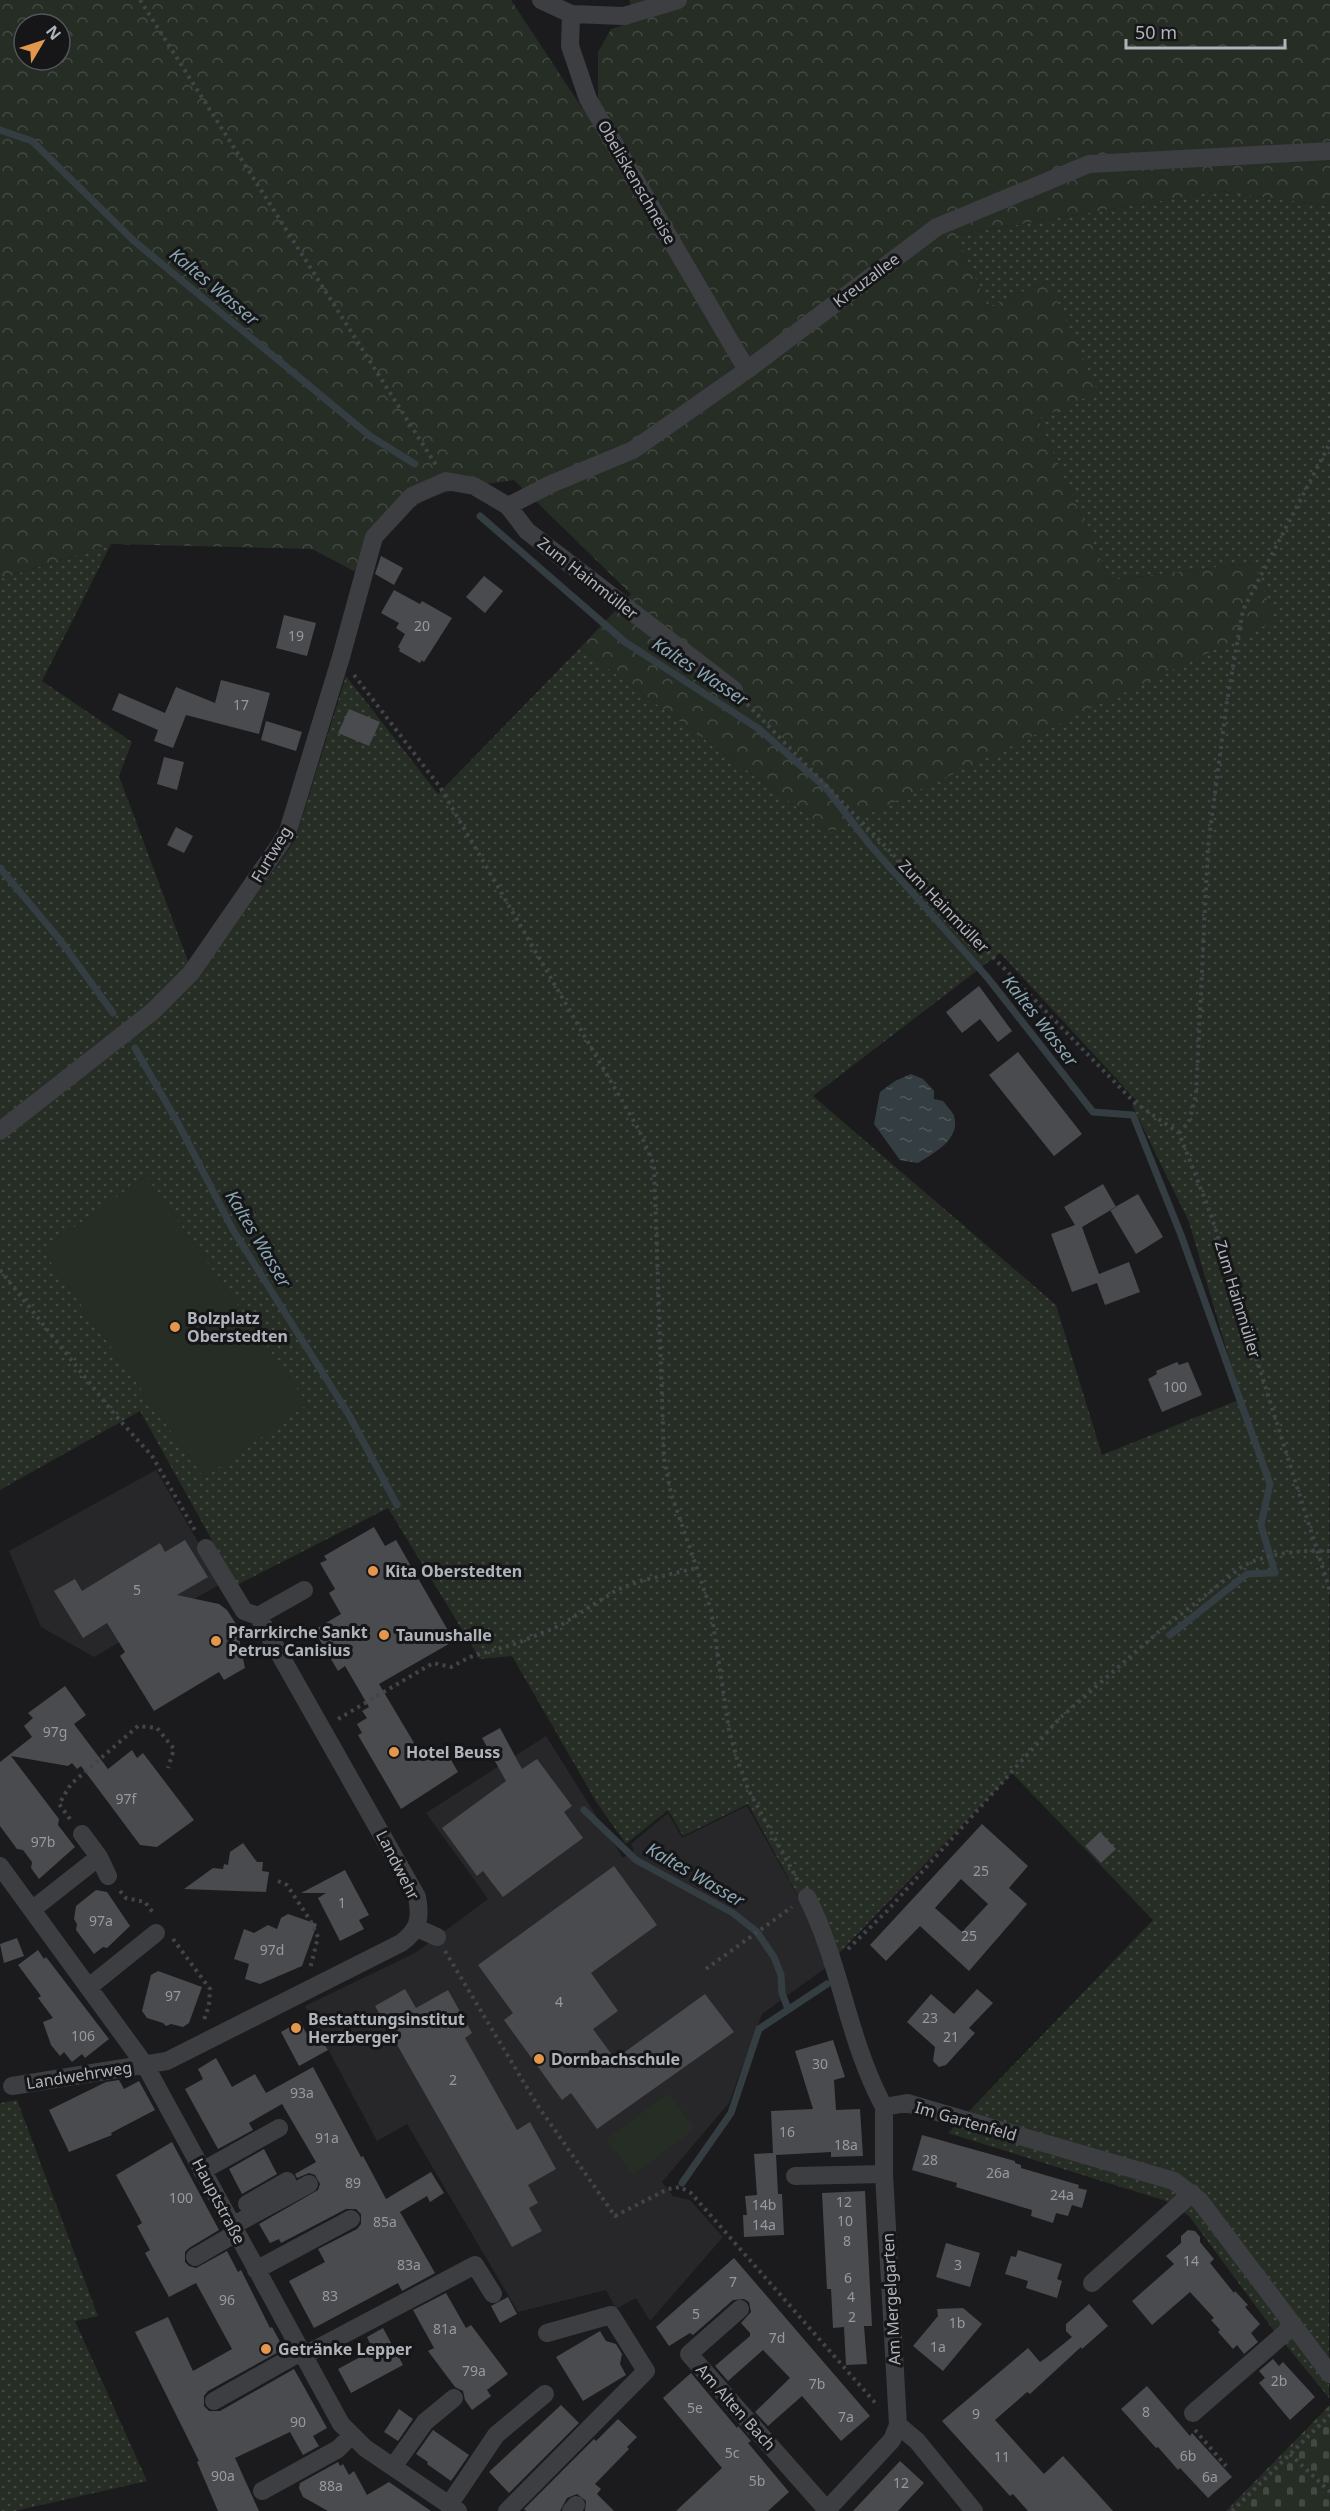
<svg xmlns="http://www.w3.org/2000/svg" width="1330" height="2511" font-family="'Noto Sans',sans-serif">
<defs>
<pattern id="grass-dots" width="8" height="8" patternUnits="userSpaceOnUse" patternTransform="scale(1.5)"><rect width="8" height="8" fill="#252d25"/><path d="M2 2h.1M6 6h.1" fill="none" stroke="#424943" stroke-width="1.8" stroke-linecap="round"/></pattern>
<pattern id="forest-crowns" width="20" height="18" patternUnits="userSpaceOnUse" patternTransform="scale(1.5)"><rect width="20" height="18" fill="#252d25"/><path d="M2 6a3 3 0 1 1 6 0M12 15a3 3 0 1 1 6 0" fill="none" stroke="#424943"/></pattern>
<pattern id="cemetery-stones" width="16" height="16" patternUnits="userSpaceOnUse" patternTransform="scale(1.5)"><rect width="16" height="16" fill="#252d25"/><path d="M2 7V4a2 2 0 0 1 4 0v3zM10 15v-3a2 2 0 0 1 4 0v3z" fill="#424943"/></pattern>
<pattern id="water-ripples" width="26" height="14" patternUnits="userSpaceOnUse" patternTransform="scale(1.5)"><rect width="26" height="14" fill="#343e42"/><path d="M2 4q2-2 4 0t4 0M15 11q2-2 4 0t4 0" fill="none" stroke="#4f585b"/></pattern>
</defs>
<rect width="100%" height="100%" fill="#1b1b1d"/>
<path fill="#27272a" d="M156 1470 222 1583 94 1657 41 1627 9 1551Z
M546 1736 623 1858 634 1850 631 1844 668 1813 682 1838 747 1806 816 1929 824 1969 762 2014 729 2103 662 2182 673 2196 690 2200 723 2237 650 2321 636 2298 616 2309 606 2290 518 2312 407 2124 377 2141 305 2006 415 1953 488 1899 426 1813Z"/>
<path fill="url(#grass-dots)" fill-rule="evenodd" d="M1219 191 1330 206 1329 2398 1272 2328 1189 2216 1166 2201 948 2133 1153 1920 1012 1773 824 1969 816 1929 748 1804 752 1802 683 1836 668 1810 626 1844 597 1803 512 1656 480 1659 388 1508 237 1585 140 1411 0 1490V579L111 544 42 681 132 742 119 776 194 977 225 940 295 840 346 676 438 794 580 648 831 832 1254 563 1110 580 1038 419 1048 281 988 307 956 235ZM1000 953 1136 1100 1132 1105 1189 1222 1241 1399 1102 1455 1056 1305 813 1096Z
M17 2100 98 2316 75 2321 147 2481 15 2511H0V2103Z"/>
<path fill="url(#forest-crowns)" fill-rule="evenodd" d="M0 0H511L582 108 598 100V52L611 29 636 21 629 0H1330V206L1219 191 956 235 988 307 1048 281 1098 392 1038 419 1110 580 1254 563 1275 621 831 832 580 648 631 594 514 480C461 488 409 491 381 544 376 555 373 568 369 579L312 549 111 544 0 579ZM24 24H60V60H24Z"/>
<path fill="url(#cemetery-stones)" d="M1330 2405V2511H1226Z"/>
<path fill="#252d25" d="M146 1176 308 1404 204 1478 42 1250Z
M669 2093 695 2129 633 2175 606 2139Z"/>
<path fill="url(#water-ripples)" d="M911 1074 923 1079 934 1091V1099L943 1101C946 1105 952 1111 954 1116 961 1139 934 1153 918 1163L900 1160 874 1124 880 1092 895 1081Z"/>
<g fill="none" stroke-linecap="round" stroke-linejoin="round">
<path stroke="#343e42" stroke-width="7" d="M0 130 32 141 134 241 370 436 415 464
M480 516 625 642 759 729 826 788 870 845 987 977 1093 1112 1133 1115 1181 1235 1270 1484 1261 1525 1275 1573 1247 1574 1170 1635
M0 868 60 940 113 1013
M135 1048 179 1125 233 1230 349 1415 397 1505
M584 1810 636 1860 733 1913 757 1932 774 1957 781 1975 782 1993 788 2009
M682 2183 731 2113 759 2029 827 1984"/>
</g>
<path fill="#4a4b4f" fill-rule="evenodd" d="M381 556 403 568 394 585 375 574Z
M484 576 503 591 485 613 466 597Z
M394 590 420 604 422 601 452 618 424 662 422 660 420 663 399 651 400 649 398 647 405 634 396 628 399 623 381 613Z
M284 615 316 623 307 656 276 648Z
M221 680 270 693 259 734 186 715 173 748 154 741 158 730 112 710 119 693 165 713 176 687 215 703Z
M349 709 380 722 369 746 338 733Z
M266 721 302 732 296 751 261 740Z
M164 757 184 762 177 790 157 784Z
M176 827 193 836 184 853 167 845Z
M979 986 1012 1031 998 1042 980 1019 962 1033 946 1012Z
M1018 1052 1082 1134 1054 1156 989 1075Z
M1103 1184 1116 1207 1082 1227 1099 1274 1129 1262 1140 1292 1105 1305 1097 1283 1072 1292 1051 1234 1075 1225 1064 1207Z
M1138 1194 1163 1237 1136 1254 1110 1210Z
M1177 1362 1179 1365 1188 1362 1202 1395 1162 1412 1148 1379 1157 1374 1156 1371Z
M374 1527 385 1546 396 1540 454 1641 379 1684 423 1758 443 1746 458 1772 401 1809 358 1735 362 1733 357 1724 367 1718 362 1711 369 1707 345 1666 338 1671 314 1630 341 1614 329 1593 335 1589 320 1563 327 1560 324 1556Z
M185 1540 208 1577 177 1595 219 1604 227 1610 236 1624 245 1668 224 1680 219 1672 154 1711 120 1656 125 1652 107 1623 83 1638 54 1591 75 1579 82 1591 160 1543 165 1552Z
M65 1686 86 1715 74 1724 108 1769 132 1750 137 1758 143 1753 194 1820 157 1847 140 1845 81 1766 77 1769 72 1763 68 1766 11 1756 59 1819 58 1825 75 1847 39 1879 31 1868 32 1862 23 1850 17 1849 0 1826V1762L32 1737 24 1726 33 1718 28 1713Z
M500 1728 522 1769 537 1759 572 1806 564 1812 583 1838 503 1897 483 1871 477 1876 442 1828 506 1781 482 1738Z
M982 1824 1028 1866 1009 1888 1027 1904 969 1971 920 1926 886 1961 870 1945ZM961 1879 988 1904 962 1932 935 1908Z
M1100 1832 1116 1849 1101 1863 1085 1846Z
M243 1843 257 1862H263L262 1871 269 1872 266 1892 184 1889 213 1868 223 1869 224 1864 228 1865 230 1852Z
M614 1866 657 1925 591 1973 618 2011 593 2029 615 2059 705 1994 734 2032 597 2129 571 2093 562 2100 504 2020 513 2013 478 1965Z
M345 1870 369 1915 359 1920 364 1929 340 1941 318 1898 326 1893H301Z
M96 1890 107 1892 130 1926 107 1948 103 1947 94 1954 76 1930 77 1924 74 1919 76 1906Z
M288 1914 317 1924 302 1966 260 1984 245 1979 249 1964 234 1959 244 1929 254 1933 268 1925 277 1929 281 1918Z
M17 1938 24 1956 4 1963 0 1944Z
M38 1950 44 1959 46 1957 109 2039 85 2058 82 2054 72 2062 64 2052 60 2056 51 2045 43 2022 53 2018 38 1998 41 1996 18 1965Z
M158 1971 202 1987 189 2023 183 2027 171 2024 166 2026 163 2023 147 2018 142 2011 151 1975Z
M405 1989 416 2008 448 1990 472 2033 465 2038 517 2130 530 2122 556 2169 528 2185 538 2203 529 2208 542 2231 512 2247 375 2006Z
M977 1989 993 2003 969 2028 975 2033 946 2065 939 2067 933 2061 935 2047 907 2022 931 1994 954 2014Z
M300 2021 306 2033 315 2028 328 2050 299 2066 281 2032Z
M833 2040 845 2077 834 2080 836 2110 860 2109 863 2156 831 2157V2152L776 2155 778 2194H782L784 2235 744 2237 743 2215H747L745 2196 757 2195 754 2154 773 2153 771 2111 813 2109 795 2051Z
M216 2058 232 2087 255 2074 266 2093 313 2067 361 2157 363 2156 386 2199 431 2172 444 2193 430 2202 427 2196 400 2212 435 2273 402 2291 398 2283 314 2328 289 2281 325 2262 318 2249 357 2229 361 2224V2214L356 2209H346L281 2243 279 2239 270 2243 259 2224 318 2190 320 2184 315 2175 309 2173 297 2178 295 2174 316 2162 282 2104 249 2123 253 2130 218 2149 185 2089 203 2079 198 2069Z
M119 2080 124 2089 139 2081 155 2110 111 2133 112 2135 69 2152 49 2110 106 2082Z
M922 2135 1015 2161V2163L1021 2165V2168L1079 2185 1078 2188 1087 2190 1082 2208 1072 2205 1068 2216 1056 2213 1053 2223 1031 2216 1032 2210 956 2187 957 2183 912 2170Z
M172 2142 219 2230 189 2248 185 2252V2262L189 2266 196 2268 227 2251 238 2272 241 2270 270 2328 272 2327 284 2349 208 2391 204 2396V2406L209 2411H220L294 2369 327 2428 313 2436 319 2446 303 2455 290 2432 235 2458 259 2511H218L197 2462 199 2461 135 2332 168 2317 193 2371 232 2349 196 2283 169 2297 145 2253 150 2250 137 2226 142 2223 116 2175Z
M264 2149 277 2174 242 2194 229 2169Z
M865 2191 872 2326H864L867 2364 846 2365 844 2327 833 2328 831 2289H827L822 2193Z
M1188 2230 1195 2231 1200 2237V2242L1214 2259 1210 2263 1234 2293 1235 2291 1248 2305 1245 2307 1260 2324 1251 2333 1258 2342 1244 2354 1237 2345 1233 2349 1218 2332 1220 2330 1211 2320 1214 2318 1190 2292 1152 2325 1132 2301 1174 2264 1166 2256 1181 2243V2236Z
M946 2243 980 2253 970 2287 936 2277Z
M1018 2250 1062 2264 1057 2279 1062 2281 1057 2298 1026 2288 1028 2281 1005 2274 1011 2256 1016 2257Z
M734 2258 870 2416 841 2441 802 2396 768 2426 755 2412 790 2378 763 2350 728 2381 715 2366 750 2336V2333L741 2323 751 2312 749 2302 744 2299 733 2300 693 2335 690 2333 669 2346 656 2327Z
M446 2293 466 2328 471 2325 508 2374 487 2390 491 2396 472 2410 465 2400 463 2391 455 2387 428 2351 434 2348 413 2310Z
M508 2297 517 2314 500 2323 491 2306Z
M1089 2304 1108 2326 1082 2349 1081 2347 1030 2394 1027 2392 995 2420 1044 2474 1063 2456 1113 2511H1028L1013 2494 1010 2496 942 2421 1028 2348 1040 2362 1046 2358 1072 2337 1066 2331V2324Z
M963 2308 982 2324 943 2371 913 2346 938 2316 937 2309Z
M383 2328 403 2365 351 2393 338 2369 373 2350 367 2337Z
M600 2331 606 2341 616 2344 622 2354 620 2364 626 2375 583 2401 556 2357Z
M1273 2359 1279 2366 1283 2362 1315 2397 1290 2420 1259 2383 1265 2378 1259 2371Z
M691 2373 737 2428 738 2426 751 2441 748 2443 789 2492 768 2511H676L722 2468 663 2398Z
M1147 2386 1190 2436 1192 2433 1232 2477 1208 2498 1180 2468 1178 2470 1158 2447 1156 2448 1121 2409Z
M561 2405 579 2423 509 2493 489 2472Z
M399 2409 413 2419 398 2441 384 2432Z
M618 2419 637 2437 627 2447 629 2449 595 2484 601 2489 597 2494 614 2511H585L586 2501 577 2494 567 2498 560 2511H526L524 2509 594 2439 596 2441Z
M433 2430 469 2455 451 2481 427 2464 428 2462 416 2454Z
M900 2461 924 2483 898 2511H853Z
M338 2462 340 2466 343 2464 349 2475 354 2471 367 2495 389 2482 431 2511H328L303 2497 299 2488 300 2483Z"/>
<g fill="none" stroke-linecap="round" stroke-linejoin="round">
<path stroke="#424548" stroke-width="4" stroke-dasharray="3 4.5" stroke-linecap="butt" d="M140 0 436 465
M354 675 440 787 639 1130 654 1165 664 1458 671 1493 711 1610 729 1730 737 1759 748 1789 799 1883
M747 704 1134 1102 1179 1133 1211 1215 1330 1591
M1179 1133 1189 1122 1196 1095 1208 847 1227 701 1243 610 1330 443
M0 1270 115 1415 152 1456 196 1532
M338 1719 433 1663 451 1667 470 1657 515 1644 559 1626 617 1590 640 1581 697 1568
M70 1819 59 1804 71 1784 138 1726 157 1728 174 1749 168 1768
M278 1881 287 1885 310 1920 318 1937 310 1969
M120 1891 126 1898 145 1902 154 1914
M173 1939 210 1989 209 2005 204 2020
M848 1949 887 1911 1060 1718 1162 1629 1243 1566C1268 1553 1301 1550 1330 1551
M445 1951 538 2106 615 2216 668 2189 680 2187 691 2193 878 2406
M706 1969 792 1907
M1195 2430 1226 2466
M1290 2454 1330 2492
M1232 2511 1330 2415"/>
<path stroke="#3c3e42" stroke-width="18" d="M541 0 571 14 624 16 678 0
M571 14 570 46 588 99 747 370
M508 506 551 484 633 450 747 370 937 227 1089 164 1330 151
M0 1131 152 1012 191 973 281 843 288 831 341 657 374 537 412 496 446 481 474 486 508 506 527 531 734 690
M206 1548 244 1611 258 1616
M82 1834 99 1857 108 1876
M0 1866 145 2065 341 2424 365 2448 458 2511
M807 1897C841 1964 848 2041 884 2107L907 2103 1174 2181 1200 2201 1330 2374
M33 1909 99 1857
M417 1928 437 1937
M89 1987 156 1933
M12 2086 167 2061 401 1943C419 1930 421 1918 417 1897L258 1616 304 1590
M884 2107V2174L898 2425
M202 2171 279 2128
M795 2176 884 2174
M247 2204 287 2181
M232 2226 309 2184
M195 2257 236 2233
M256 2270 351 2219
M1092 2283 1192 2193
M740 2309 689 2354 827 2510
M303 2356 475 2265 493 2294
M214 2401 301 2352
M1193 2413 1292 2327
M393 2467 425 2422 454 2398
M262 2491 338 2449 351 2436
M449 2505 496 2435 545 2394
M507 2511 646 2371 611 2315 547 2333
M571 2511 576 2505
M826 2511 892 2440 898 2425 917 2441 974 2511"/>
</g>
<g fill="#e3974d" stroke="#161618" stroke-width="2">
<circle cx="175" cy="1327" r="6"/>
<circle cx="373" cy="1571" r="6"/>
<circle cx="384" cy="1635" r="6"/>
<circle cx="216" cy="1641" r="6"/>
<circle cx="394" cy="1752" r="6"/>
<circle cx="296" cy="2028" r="6"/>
<circle cx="539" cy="2059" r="6"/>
<circle cx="266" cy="2349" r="6"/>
</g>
<g text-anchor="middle" stroke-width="6" stroke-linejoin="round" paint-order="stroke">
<g font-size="14" fill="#969aa0">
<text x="422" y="631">20</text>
<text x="296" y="641">19</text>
<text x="241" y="710">17</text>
<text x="1175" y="1392">100</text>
<text x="137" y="1595">5</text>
<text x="55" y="1737">97g</text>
<text x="126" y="1804">97f</text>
<text x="43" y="1847">97b</text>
<text x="981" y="1876">25</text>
<text x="342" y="1908">1</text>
<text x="101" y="1926">97a</text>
<text x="969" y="1941">25</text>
<text x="272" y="1955">97d</text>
<text x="173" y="2001">97</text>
<text x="559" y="2007">4</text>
<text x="930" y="2023">23</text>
<text x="83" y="2041">106</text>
<text x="951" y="2042">21</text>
<text x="820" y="2069">30</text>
<text x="453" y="2085">2</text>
<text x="302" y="2098">93a</text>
<text x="787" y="2137">16</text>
<text x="327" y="2143">91a</text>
<text x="846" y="2150">18a</text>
<text x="930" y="2165">28</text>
<text x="998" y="2178">26a</text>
<text x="353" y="2188">89</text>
<text x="1062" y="2200">24a</text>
<text x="181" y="2203">100</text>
<text x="844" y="2207">12</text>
<text x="764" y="2210">14b</text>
<text x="845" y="2226">10</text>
<text x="385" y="2227">85a</text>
<text x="764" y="2230">14a</text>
<text x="847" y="2246">8</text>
<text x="1191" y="2266">14</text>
<text x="409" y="2270">83a</text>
<text x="958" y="2270">3</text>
<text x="848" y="2283">6</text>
<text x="733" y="2287">7</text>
<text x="330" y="2301">83</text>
<text x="851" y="2302">4</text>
<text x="227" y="2305">96</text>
<text x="696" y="2319">5</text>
<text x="852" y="2322">2</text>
<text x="957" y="2328">1b</text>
<text x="445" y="2334">81a</text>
<text x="777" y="2343">7d</text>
<text x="938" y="2352">1a</text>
<text x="474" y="2376">79a</text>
<text x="1279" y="2386">2b</text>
<text x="817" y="2389">7b</text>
<text x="695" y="2413">5e</text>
<text x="1146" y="2417">8</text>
<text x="976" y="2419">9</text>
<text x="846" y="2422">7a</text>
<text x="298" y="2427">90</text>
<text x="732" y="2458">5c</text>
<text x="1188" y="2461">6b</text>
<text x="1002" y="2462">11</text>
<text x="223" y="2481">90a</text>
<text x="1210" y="2482">6a</text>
<text x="757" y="2486">5b</text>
<text x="901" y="2488">12</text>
<text x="331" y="2491">88a</text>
</g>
<g font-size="16" fill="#afb4bb" stroke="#161618">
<text transform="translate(637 182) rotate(60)" y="6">Obeliskenschneise</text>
<text transform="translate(866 280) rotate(-37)" y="6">Kreuzallee</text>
<text transform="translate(588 578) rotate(38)" y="6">Zum Hainmüller</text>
<text transform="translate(271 854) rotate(-59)" y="6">Furtweg</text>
<text transform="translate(944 906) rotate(46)" y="6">Zum Hainmüller</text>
<text transform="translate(1238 1299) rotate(73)" y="6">Zum Hainmüller</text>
<text transform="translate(398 1865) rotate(63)" y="6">Landwehr</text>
<text transform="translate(79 2075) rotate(-9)" y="6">Landwehrweg</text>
<text transform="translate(966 2121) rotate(16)" y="6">Im Gartenfeld</text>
<text transform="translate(219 2201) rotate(62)" y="6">Hauptstraße</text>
<text transform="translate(891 2299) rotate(-93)" y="6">Am Mergelgarten</text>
<text transform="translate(736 2407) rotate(48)" y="6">Am Alten Bach</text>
</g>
<g font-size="16" font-weight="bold" fill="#afb4bb" stroke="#161618" text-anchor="start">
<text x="187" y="1324">Bolzplatz<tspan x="187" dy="18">Oberstedten</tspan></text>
<text x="385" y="1577">Kita Oberstedten</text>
<text x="228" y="1638">Pfarrkirche Sankt<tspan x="228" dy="18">Petrus Canisius</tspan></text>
<text x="396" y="1641">Taunushalle</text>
<text x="406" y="1758">Hotel Beuss</text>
<text x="308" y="2025">Bestattungsinstitut<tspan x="308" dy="18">Herzberger</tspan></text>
<text x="551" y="2065">Dornbachschule</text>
<text x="278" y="2355">Getränke Lepper</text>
</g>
<g font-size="18" font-style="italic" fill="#89a6b2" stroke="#161618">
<text transform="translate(214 287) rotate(40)" y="6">Kaltes Wasser</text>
<text transform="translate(700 672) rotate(33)" y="6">Kaltes Wasser</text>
<text transform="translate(1040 1021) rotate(52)" y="6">Kaltes Wasser</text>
<text transform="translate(258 1239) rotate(59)" y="6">Kaltes Wasser</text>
<text transform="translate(695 1875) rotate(30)" y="6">Kaltes Wasser</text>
</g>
</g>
<g transform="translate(42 42) rotate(51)"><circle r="28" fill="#161618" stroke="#535559" stroke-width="1.5"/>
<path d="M0-4.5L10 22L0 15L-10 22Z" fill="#e3974d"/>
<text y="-9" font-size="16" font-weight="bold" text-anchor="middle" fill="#afb4bb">N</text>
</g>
<path d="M1126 39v9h159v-9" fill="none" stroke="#afb4bb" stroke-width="3"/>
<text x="1135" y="39" font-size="18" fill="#afb4bb" stroke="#161618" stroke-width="4.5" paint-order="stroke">50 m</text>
</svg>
